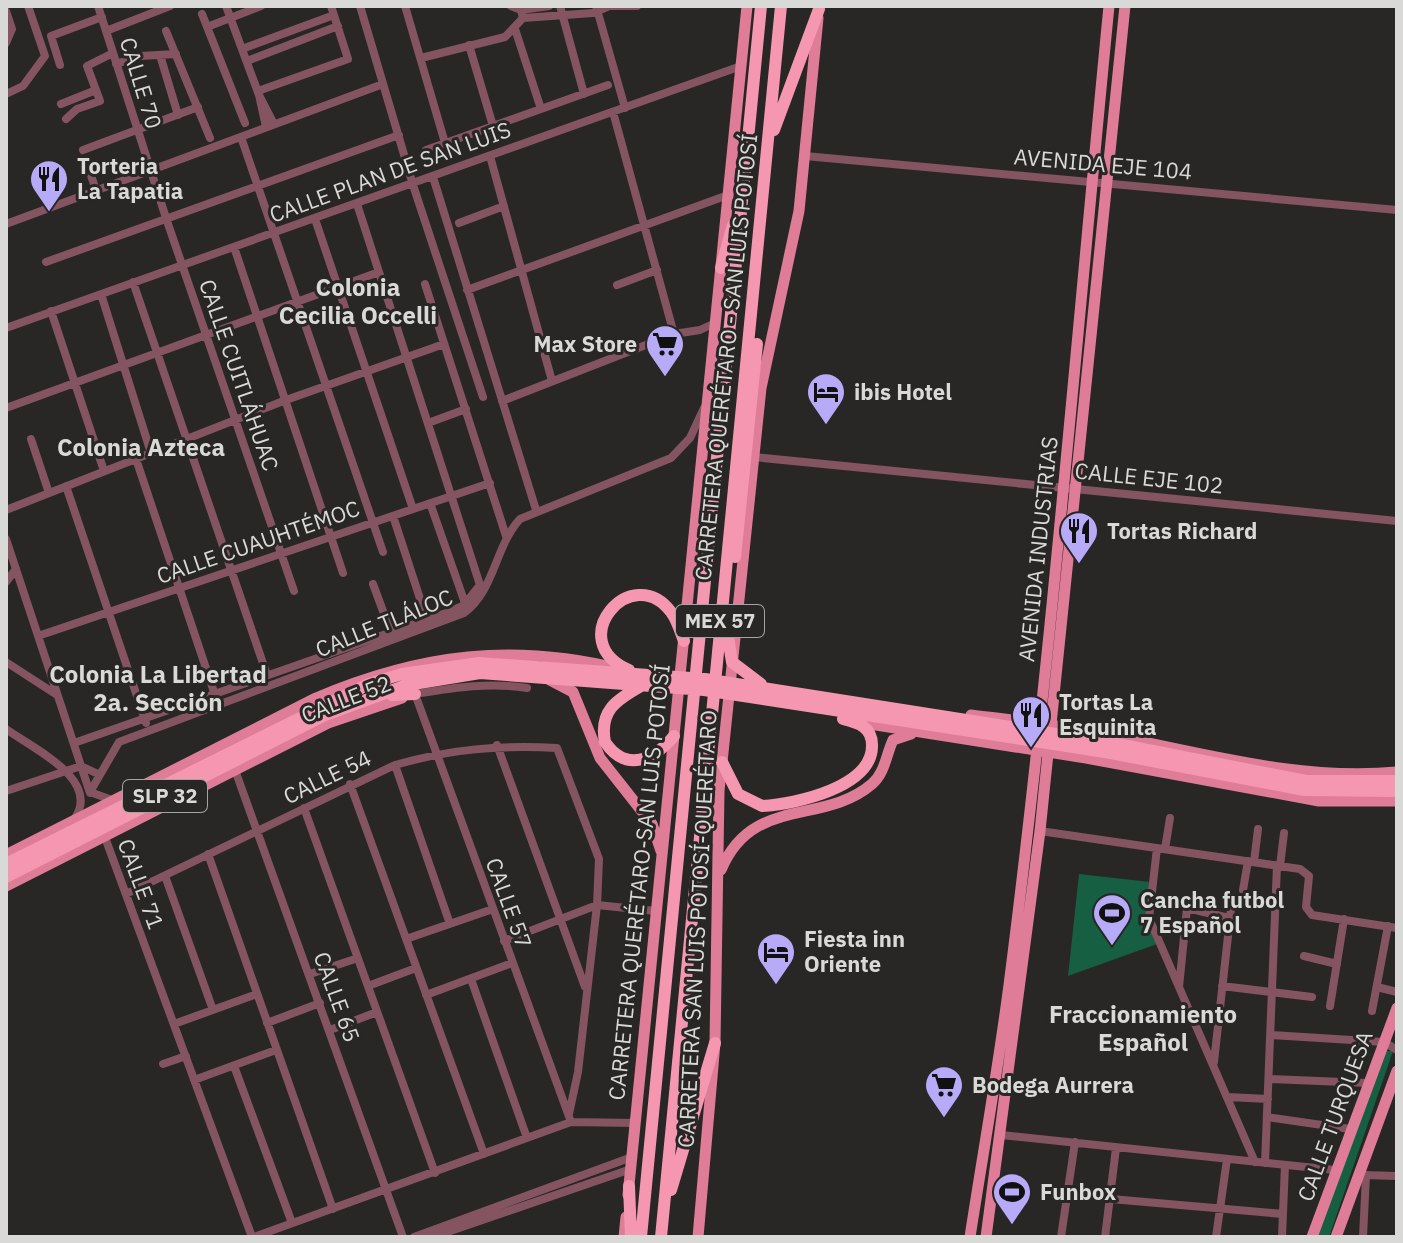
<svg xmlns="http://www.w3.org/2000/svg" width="1403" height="1243" font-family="'IBM Plex Sans',sans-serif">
<rect width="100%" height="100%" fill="#282725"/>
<path fill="#165f42" d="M1079 874 1150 882 1145 919 1157 944 1068 976Z
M1387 1051H1393L1329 1237H1316Z"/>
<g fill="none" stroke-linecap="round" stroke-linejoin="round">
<path stroke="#845461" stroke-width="8" d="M98 6 166 218 294 591
M226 6 259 95 274 124
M360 6 413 185 483 397
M405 6 445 143
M511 6 521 10 549 6
M560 6 584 94
M596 6 625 108
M604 6H637
M6 11 12 29 6 43
M202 14 245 123
M523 18 593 13 607 7
M207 27 261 6
M515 29 541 109
M106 31 170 6
M166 31 210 138
M469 45 493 126
M242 49 334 15
M160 55 178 115
M421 58 505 37 523 18 521 10
M247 61 338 26
M116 64 140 56 176 54
M60 65 51 36 102 17
M258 91 348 59 331 6
M6 94 23 86 45 56 28 6
M259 95 266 127
M61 104 96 90
M613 112 674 334
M66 119 77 109 100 101 87 66 113 53
M241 137 383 552
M83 150 198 107
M426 150 608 85
M490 156 552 381
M805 156 1397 210
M86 161 96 190
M433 177 536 510
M315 219 413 509
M459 223 504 206
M6 224 383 84
M234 247 343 573
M46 262 399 135
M133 282 267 675
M425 284 506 536
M617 285 657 270
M467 290 728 195
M101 294 151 453
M51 311 104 471
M6 328 741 66
M502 401 674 334 700 330 715 323
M6 408 379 272
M428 423 466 409
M31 439 49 493
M753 457 1397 521
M136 459 216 698
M66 486 146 723
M430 503 466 606
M6 510 286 400 444 344
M393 516 426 617
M6 539 90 793
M6 582 16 569
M373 584 390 630
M38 636 490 483
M6 662 57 695
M527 688C488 682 453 688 415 694L571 1122
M6 729C32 748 101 779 75 818
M74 743 449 612 464 605 480 585 357 204
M497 745 585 987
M395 765 450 924
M235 770 403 1237
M350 784 484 1154
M6 791 81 766 98 774
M112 800 90 792 119 742 464 613C495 590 495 546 520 519L671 458 690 438 704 408
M304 808 435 1173
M1040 831 1300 869 1309 876 1306 907 1312 915 1397 928
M103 832 252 1237
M1157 848 1149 918 1255 1162
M1165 849 1170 818
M208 854 333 1209
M1254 862 1258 829
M1280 866 1284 833
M165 876 213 1010
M1243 890 1248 861
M126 894 395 765C450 749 500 745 557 748L599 859 597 905 578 1072 569 1114
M406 939 493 909
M504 941 597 905 656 911
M1304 956 1337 964
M310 974 358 958
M471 979 527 1138
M368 986 416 968
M1222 986 1312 997
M1179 987 1187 908 1229 918
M1377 987 1397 992
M426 995 512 963
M1330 1006 1344 919
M1372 1011 1388 926
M267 1023 320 1003
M174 1024 257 994
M330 1030 377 1012
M1271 1035 1384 1042 1397 1050
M1214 1062 1232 900
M163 1064 186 1056
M234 1066 292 1223
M1269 1079 1368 1083
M194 1080 276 1050
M1228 1097 1268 1099
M1267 1117 1350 1129
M1001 1135 1335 1170
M1265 1163 1277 865
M1363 1175 1397 1176
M1111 1199 1283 1214
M254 1237 571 1122 635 1123
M414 1237 632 1157
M433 1237 631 1169
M1061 1237 1075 1142
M1105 1237 1116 1148
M1216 1237 1227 1159
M1282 1237 1285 1165
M1363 1237 1366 1175"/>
<path stroke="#df7d99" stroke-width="11" d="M550 680 573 692 600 758 652 824 661 851
M971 715C1011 720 1053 724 1093 732 1192 750 1296 782 1397 772
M857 722 1086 758 1319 801H1397
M6 855 316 698C420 654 514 642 624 670
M721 870C752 795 823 826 872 784 885 773 886 755 893 740L911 734
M6 886 328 723 402 698
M628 1195 747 6
M624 1237 626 1217
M698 1237 715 1043 719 791 761 388 799 211 818 18
M970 1237C983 1153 998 1069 1009 985 1051 659 1077 332 1109 6
M986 1237 1040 831 1125 6
M1312 1237 1397 1008
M1336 1237 1397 1071"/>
<path stroke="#f697b1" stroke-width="12" d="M774 130 819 9
M721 268 733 225
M735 557 757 344
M727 631 732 662 761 684
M629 670C562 641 632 560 671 612 677 619 680 631 684 641
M641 686C616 700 599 711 605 742 626 773 654 760 674 736
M392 695 415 694
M722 762 738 794 762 806C796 804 873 787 872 745 872 727 859 723 843 719
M6 864 369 684 402 674 479 663 705 679 1107 742 1306 781H1397
M6 877 325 715 407 685 480 673 704 690 1105 752 1304 790 1397 791
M629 1186 631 1237
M671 1190 715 1043
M641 1237 761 6
M661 1237 781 6"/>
</g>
<defs>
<g id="restaurant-pin" transform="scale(2)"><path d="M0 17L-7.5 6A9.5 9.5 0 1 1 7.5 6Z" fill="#b7abf8" stroke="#282725"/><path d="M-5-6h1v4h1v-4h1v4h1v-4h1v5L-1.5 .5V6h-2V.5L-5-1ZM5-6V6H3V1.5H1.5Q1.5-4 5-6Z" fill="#111"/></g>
<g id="supermarket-pin" transform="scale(2)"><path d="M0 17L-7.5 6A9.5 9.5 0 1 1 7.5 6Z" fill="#b7abf8" stroke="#282725"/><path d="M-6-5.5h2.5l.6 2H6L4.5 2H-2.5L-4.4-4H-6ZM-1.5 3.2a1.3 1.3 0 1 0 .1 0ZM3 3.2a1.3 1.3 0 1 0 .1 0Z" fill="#111"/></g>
<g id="hotel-pin" transform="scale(2)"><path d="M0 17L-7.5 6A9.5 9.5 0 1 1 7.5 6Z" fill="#b7abf8" stroke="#282725"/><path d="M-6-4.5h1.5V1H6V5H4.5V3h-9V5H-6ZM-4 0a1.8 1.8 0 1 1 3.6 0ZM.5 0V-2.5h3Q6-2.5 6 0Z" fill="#111"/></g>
<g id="stadium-pin" transform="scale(2)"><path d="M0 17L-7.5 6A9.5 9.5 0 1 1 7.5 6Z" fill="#b7abf8" stroke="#282725"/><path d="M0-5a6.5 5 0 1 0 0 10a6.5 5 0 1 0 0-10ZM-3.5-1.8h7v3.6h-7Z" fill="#111"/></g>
</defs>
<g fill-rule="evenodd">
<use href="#restaurant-pin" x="49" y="179"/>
<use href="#supermarket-pin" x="665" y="344"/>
<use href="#hotel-pin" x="826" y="392"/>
<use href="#restaurant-pin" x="1079" y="531"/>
<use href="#restaurant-pin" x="1031" y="715"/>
<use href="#stadium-pin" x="1112" y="913"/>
<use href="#hotel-pin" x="776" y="952"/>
<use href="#supermarket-pin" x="944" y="1085"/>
<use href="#stadium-pin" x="1012" y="1192"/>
</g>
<g text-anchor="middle" stroke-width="6" stroke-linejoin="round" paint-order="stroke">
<g fill="#282725" stroke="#a4a4a2" stroke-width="2">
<rect x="676" y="605" width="88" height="32" rx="6"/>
<rect x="123" y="780" width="84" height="32" rx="6"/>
</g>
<g font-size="20" font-weight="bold" fill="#d9d9d7">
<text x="720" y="628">MEX 57</text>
<text x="165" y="803">SLP 32</text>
</g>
<g font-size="22" fill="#d9d9d7" stroke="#282725">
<text transform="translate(141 83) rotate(73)" y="8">CALLE 70</text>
<text transform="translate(1103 164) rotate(5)" y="8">AVENIDA EJE 104</text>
<text transform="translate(390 172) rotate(-20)" y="8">CALLE PLAN DE SAN LUIS</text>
<text transform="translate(726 357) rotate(-84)" y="8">CARRETERA QUERÉTARO - SAN LUIS POTOSÍ</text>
<text transform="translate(239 375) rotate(71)" y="8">CALLE CUITLÁHUAC</text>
<text transform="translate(1149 478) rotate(6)" y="8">CALLE EJE 102</text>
<text transform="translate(258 542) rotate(-19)" y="8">CALLE CUAUHTÉMOC</text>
<text transform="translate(1038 549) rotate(-84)" y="8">AVENIDA INDUSTRIAS</text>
<text transform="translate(384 623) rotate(-22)" y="8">CALLE TLÁLOC</text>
<text transform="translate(346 699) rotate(-21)" y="8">CALLE 52</text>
<text transform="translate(327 777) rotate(-26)" y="8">CALLE 54</text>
<text transform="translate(639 882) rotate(-84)" y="8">CARRETERA QUERÉTARO-SAN LUIS POTOSÍ</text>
<text transform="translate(141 884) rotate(70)" y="8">CALLE 71</text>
<text transform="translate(509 903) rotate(70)" y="8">CALLE 57</text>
<text transform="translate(697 929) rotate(-87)" y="8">CARRETERA SAN LUIS POTOSÍ-QUERÉTARO</text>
<text transform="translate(337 997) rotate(70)" y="8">CALLE 65</text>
<text transform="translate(1335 1116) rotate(-70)" y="8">CALLE TURQUESA</text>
</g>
<g font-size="22" font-weight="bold" fill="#d9d9d7" stroke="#282725" text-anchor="start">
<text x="77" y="174">Torteria<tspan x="77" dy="25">La Tapatia</tspan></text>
<text x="637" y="352" text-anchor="end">Max Store</text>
<text x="854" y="400">ibis Hotel</text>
<text x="1107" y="539">Tortas Richard</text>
<text x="1059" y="710">Tortas La<tspan x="1059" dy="25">Esquinita</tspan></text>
<text x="1140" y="908">Cancha futbol<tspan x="1140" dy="25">7 Español</tspan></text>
<text x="804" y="947">Fiesta inn<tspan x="804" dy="25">Oriente</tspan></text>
<text x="972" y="1093">Bodega Aurrera</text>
<text x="1040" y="1200">Funbox</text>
</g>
<g font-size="24" font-weight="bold" fill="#d9d9d7" stroke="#282725">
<text x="358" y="296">Colonia<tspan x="358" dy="28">Cecilia Occelli</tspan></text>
<text x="141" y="456">Colonia Azteca</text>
<text x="158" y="683">Colonia La Libertad<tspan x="158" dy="28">2a. Sección</tspan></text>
<text x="1143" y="1023">Fraccionamiento<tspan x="1143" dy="28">Español</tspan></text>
</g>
</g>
<rect width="1403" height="1243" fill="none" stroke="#d9d9d7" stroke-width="16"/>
</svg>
